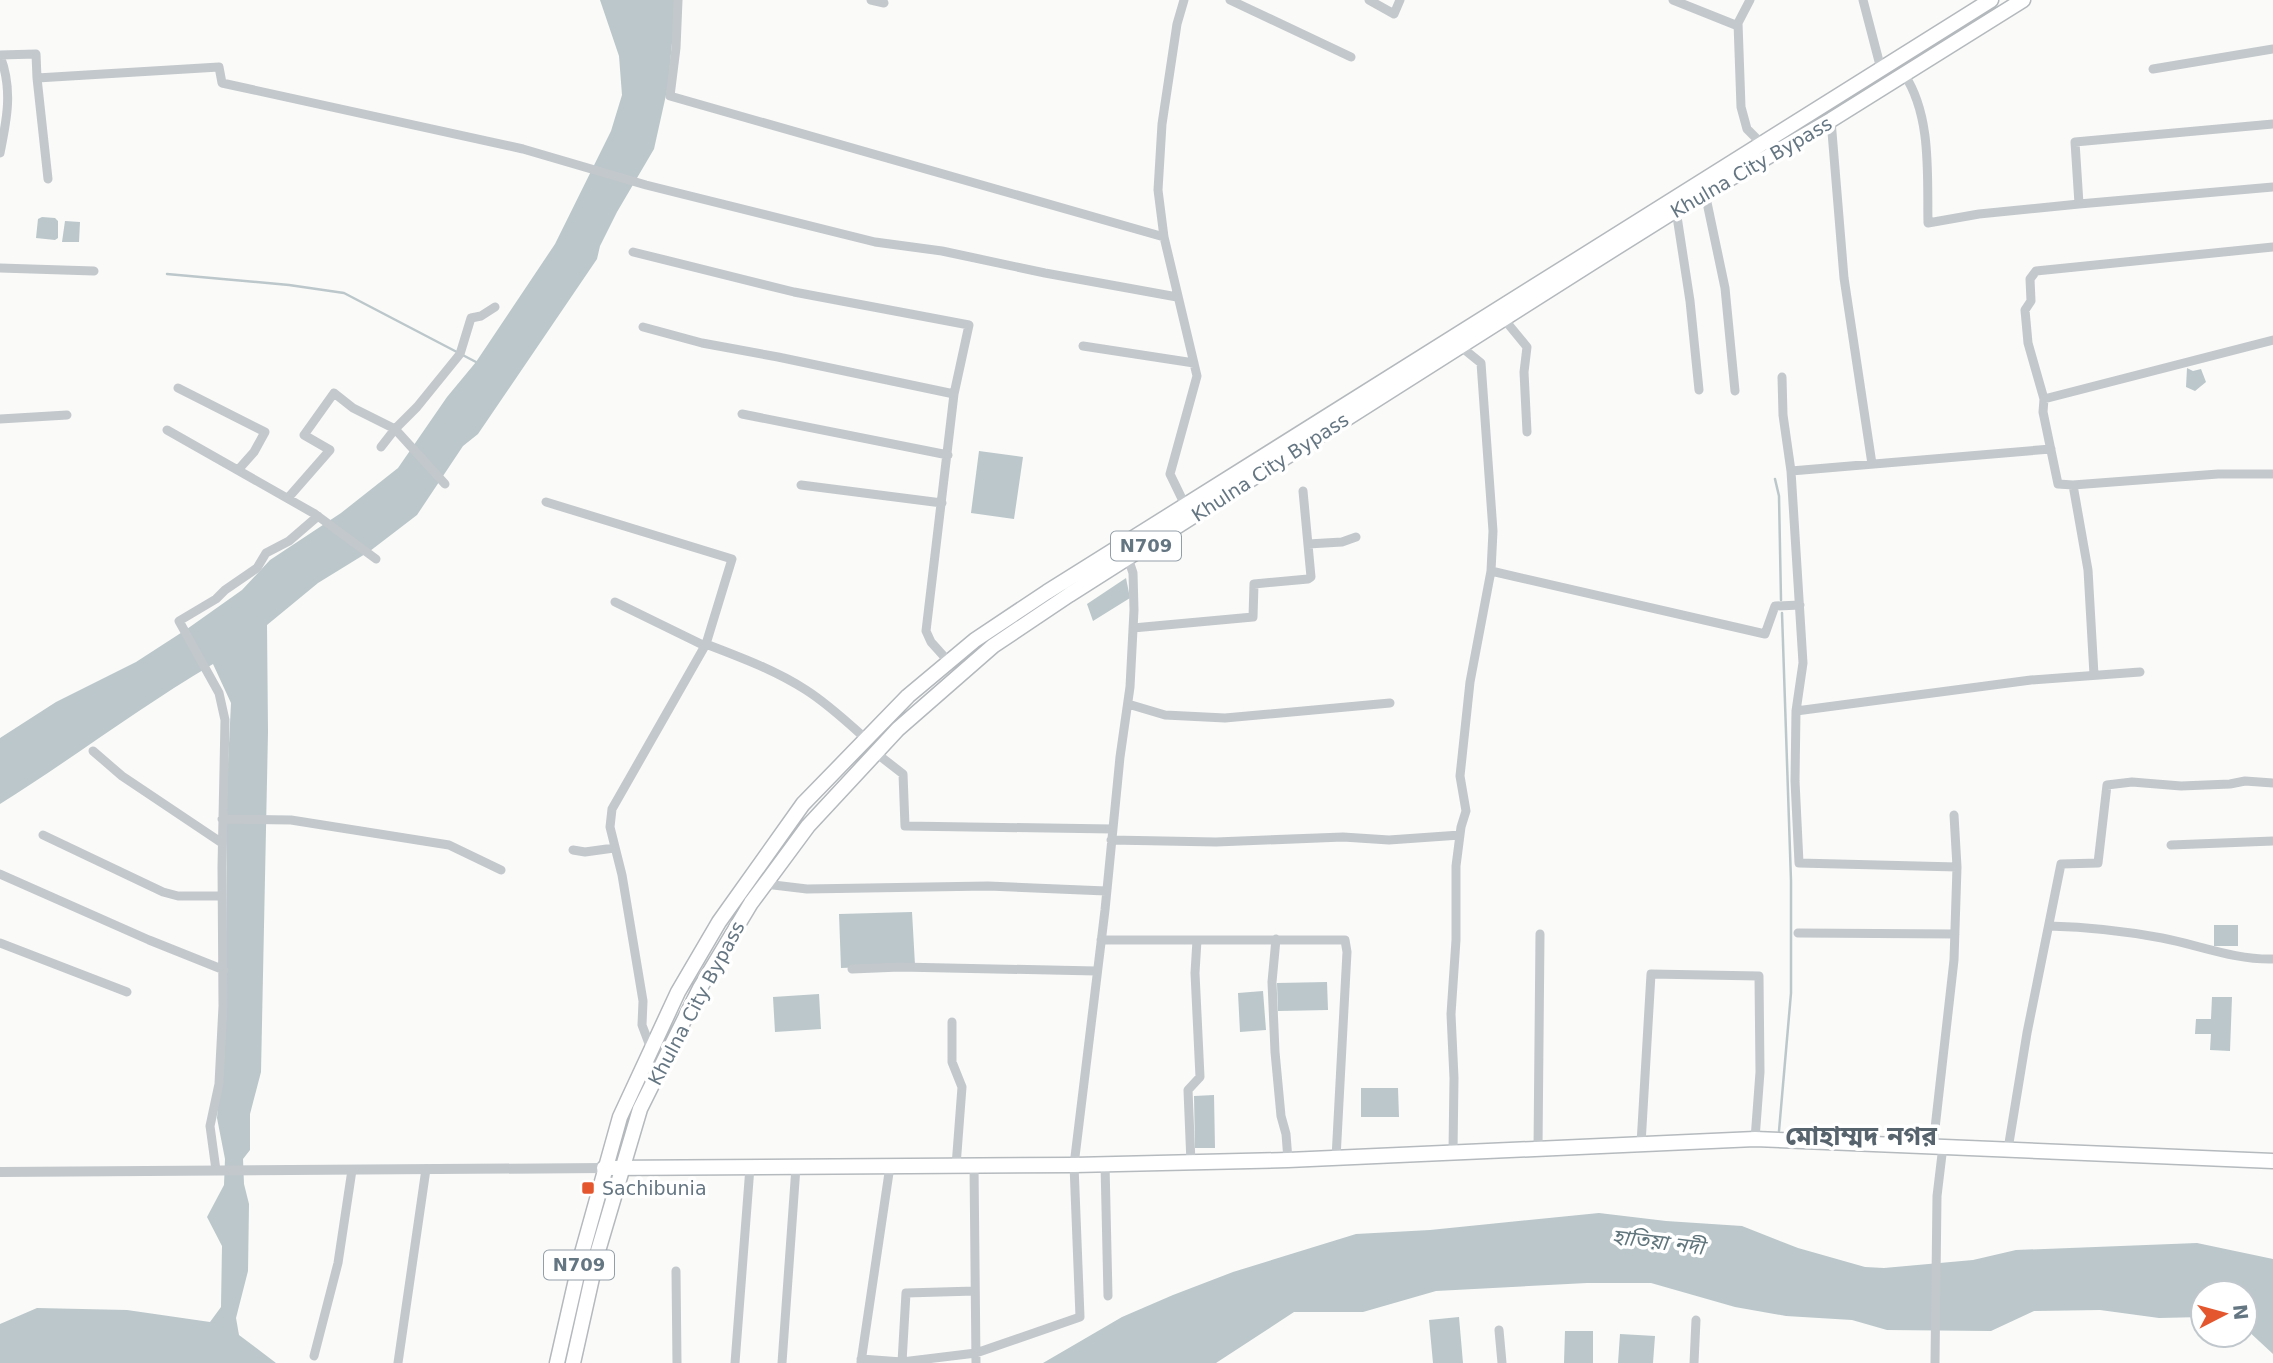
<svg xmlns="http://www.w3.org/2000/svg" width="2273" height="1363" font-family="'DejaVu Sans','Noto Sans Bengali',sans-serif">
<rect width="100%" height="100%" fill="#fafaf8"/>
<path fill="#bbc7cb" d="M600 0H676L668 86 654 149 617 212 600 246 597 259 478 434 463 446 417 515 370 551 318 583 267 625 268 732 261 1072 250 1114V1150L243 1159 244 1184 249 1204 248 1271 236 1318 239 1335 276 1363H0V1324L37 1308 127 1310 210 1322 221 1307 222 1246 207 1217 224 1185 225 1159 217 1118 226 1005 227 785 231 703 213 664C140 707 72 759 0 804V738L56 702 136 662 187 629 242 590 270 560 341 513 398 468 447 397 476 362 555 244 611 131 622 95 619 56Z
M42 217 55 218 58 221V238L55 240 36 238 38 219Z
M65 221 80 222 79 242H62Z
M2187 368 2193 371 2201 369 2206 382 2195 391 2186 387Z
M979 451 1023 457 1014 519 971 513Z
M1126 578 1130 598 1093 621 1087 604Z
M912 912 915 965 841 968 839 914Z
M2214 925H2238V946H2214Z
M1327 982 1328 1010 1278 1011 1277 983Z
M1263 991 1266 1030 1240 1032 1238 993Z
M819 994 821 1029 775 1032 773 997Z
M2212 997H2232L2230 1051 2210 1050 2211 1034H2195L2196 1019H2211Z
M1361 1088H1398L1399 1117H1361Z
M1214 1095 1215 1148H1195L1194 1096Z
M1599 1213 1666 1221 1742 1226 1798 1248 1865 1267 1884 1268 1973 1260 2016 1250 2197 1243 2273 1259V1354L2245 1328V1293H2203V1317L2159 1318 2100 1310 2034 1311 1991 1331 1887 1330 1852 1320 1786 1316 1735 1307 1651 1283H1587L1436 1291 1363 1312H1294L1216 1363H1043L1122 1317 1173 1295 1233 1272 1356 1234 1430 1230Z
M1459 1317 1463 1363H1433L1429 1320Z
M1565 1331H1593V1363H1564Z
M1620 1334 1655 1336 1653 1363H1618Z"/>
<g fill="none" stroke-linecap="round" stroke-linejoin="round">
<path stroke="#bbc7cb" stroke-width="2.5" d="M167 274 289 285 344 293 476 362
M1775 479 1779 496 1781 600
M1779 1131 1791 993V881L1782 613"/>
<g stroke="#b5babe" stroke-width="17">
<path id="primary" d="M604 1168 1074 1165 1288 1160 1755 1139 2273 1161"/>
</g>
<g stroke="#b4b9bd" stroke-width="17">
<path id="trunk" d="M557 1363 582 1253 620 1117 678 992 719 922 803 804 908 696 975 640 1047 592 1991 0
M573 1363 598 1251 640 1109 700 988 751 903 808 826 898 729 993 646 1069 595 1590 264 1676 210 1831 120 2023 0"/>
</g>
<path stroke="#c3c8cc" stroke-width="9" d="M678 0 676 48 670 96 1164 237
M871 0 884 3
M1184 0 1177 24 1162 124 1158 190 1164 237 1197 376 1170 474 1185 505
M1230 0 1351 57
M1369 0 1394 14 1400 0
M1673 0 1738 26
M1750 0 1738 23 1741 107 1747 129 1762 144
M1863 0 1881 69
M0 55 36 54 37 78
M0 56C13 89 7 119 0 153
M2153 69 2273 49
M1904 74C1932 116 1927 175 1928 223L1979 214 2079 204 2273 187
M1831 120 1844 278 1872 464
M48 179 37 78 219 67 222 83 523 149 646 185 875 242 942 251 1045 273 1177 297
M1705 193 1725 288 1735 391
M2079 204 2075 142 2273 124
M1676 210 1690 301 1699 390
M633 252 794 292 969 325 954 394
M0 268 94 271
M1504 319 1527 347 1524 372 1527 432
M643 327 702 343 778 357 954 394 926 631 931 642 949 662
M1083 346 1194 363
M1460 346 1481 363 1493 531 1491 571 1765 634 1775 606 1800 605
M1782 377 1783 415 1791 471 1803 663 1796 711 1795 781 1799 863 1957 867 1954 815
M178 388 265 432 254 452 238 470
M2044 399 2273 340
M742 414 948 455
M0 419 67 415
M167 430 315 514 376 559
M381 447 395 429 417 407 460 354 471 318 481 316 495 307
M1791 471 2051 449
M801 485 942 503
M2073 485 2218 474H2273
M288 498 330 450 304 435 334 393 353 408 395 429 445 484
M546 502 732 559 706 644C740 657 775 670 806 690 828 704 846 721 866 739
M1308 544 1342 542 1356 537
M615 602 705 646
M1133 628 1253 617 1254 584 1308 579 1311 577 1303 491
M2094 675 2088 570 2073 485 2058 484 2043 412 2044 399 2028 343 2025 310 2031 301 2030 279 2036 271 2273 247
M1128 704 1165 715 1225 718 1390 703
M1796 711 2031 680 2140 672
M93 751 122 776 222 843
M876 753 903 774 905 826 1112 829
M222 819 291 820 449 845 501 870
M43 835 163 892 178 896H222
M1111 840 1216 842 1343 837 1389 840 1460 835
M2171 845 2273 841
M573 850 585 852 614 848
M0 874 149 940 224 970
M765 884 807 889 988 886 1106 891
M2049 926C2087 927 2125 931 2162 938 2199 945 2235 960 2273 959
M1798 933 1955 934
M1276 939 1272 982 1275 1052 1281 1116 1286 1134 1288 1160
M1101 940H1345L1347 952 1336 1158
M0 943 127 992
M852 969 900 967 1096 971
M952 1022V1062L962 1087 956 1166
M651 1049 642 1025 643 1001 622 875 610 827 612 809 706 644
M1641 1144 1651 974 1759 976 1760 1072 1755 1139
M1933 1146 1954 960 1957 867
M1538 1148 1540 934
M2008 1149 2027 1033 2061 864 2098 863 2107 785 2132 782 2181 786 2230 784 2245 781 2273 783
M1453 1151 1454 1078 1451 1014 1456 940V866L1461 827 1466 811 1460 776 1470 682 1491 571
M1191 1163 1188 1090 1200 1077 1195 973 1197 940
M1105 1164 1108 1296
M974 1165 976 1363
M216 1170 210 1126 219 1084 223 1006 222 867 225 720 219 693 179 621 216 599 225 590 257 568 266 553 289 541 318 516
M676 1271 677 1363
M1499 1330 1502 1363
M314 1356 338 1263 352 1170
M861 1359 902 1362 976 1353 1080 1317 1074 1165 1105 910 1120 757 1130 687 1134 610 1133 573 1128 558
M861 1362 890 1166
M902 1362 906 1293 975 1291
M398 1363 426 1169
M735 1363 750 1167
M782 1363 796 1167
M1694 1363 1696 1320
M1935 1363 1937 1196 1943 1146"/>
<path stroke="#c3c8cc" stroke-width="10" d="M0 1172 604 1168"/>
<use href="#primary" stroke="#fff" stroke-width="14"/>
<use href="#trunk" stroke="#fff" stroke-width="14"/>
</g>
<rect fill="#e4572e" stroke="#fff" stroke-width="2.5" x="581" y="1181" width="14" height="14" rx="3.5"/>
<g text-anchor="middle" stroke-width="7" stroke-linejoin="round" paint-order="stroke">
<g fill="#fff" stroke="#939fa8" stroke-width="2">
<rect x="1111" y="531.5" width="70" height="29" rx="5"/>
<rect x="544" y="1250.5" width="70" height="29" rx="5"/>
</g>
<g font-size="18" font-weight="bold" fill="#657683">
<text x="1146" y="552">N709</text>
<text x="579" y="1271">N709</text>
</g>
<g font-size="19" fill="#657683" stroke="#fff">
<text transform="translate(1751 167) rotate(-30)" y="7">Khulna City Bypass</text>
<text transform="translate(1270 467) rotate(-33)" y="7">Khulna City Bypass</text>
<text transform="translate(696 1003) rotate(-62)" y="7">Khulna City Bypass</text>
</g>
<g font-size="19" fill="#657683" stroke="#fff" text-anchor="start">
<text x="602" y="1195">Sachibunia</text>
</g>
<g font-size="21" font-style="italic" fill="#60757c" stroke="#fff">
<text transform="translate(1658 1242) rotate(7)" y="7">হাতিয়া নদী</text>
</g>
<g font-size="26" font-weight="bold" fill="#57646e" stroke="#fff">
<text x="1861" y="1145">মোহাম্মদ নগর</text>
</g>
</g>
<g transform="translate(2224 1314) rotate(84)"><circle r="33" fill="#ffffff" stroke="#c1c8cd" stroke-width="2"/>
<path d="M0-5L12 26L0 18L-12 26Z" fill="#e4572e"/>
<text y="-10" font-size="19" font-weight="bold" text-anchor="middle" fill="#657683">N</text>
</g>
</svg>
